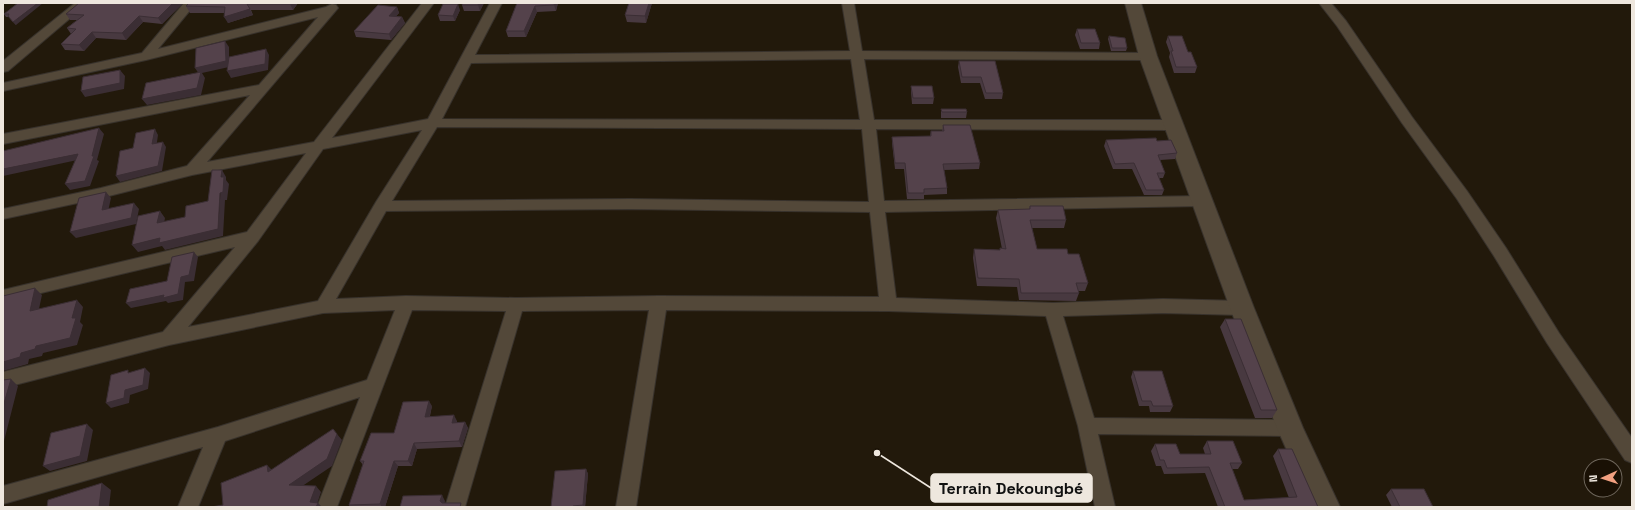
<svg xmlns="http://www.w3.org/2000/svg" width="1635" height="510" font-family="'Space Grotesk',sans-serif">
<rect width="100%" height="100%" fill="#22190b"/>
<g fill="none" stroke-linecap="round" stroke-linejoin="round">
<g stroke="#38322c" stroke-width="2">
<path id="street" d="M75 3H88L8 71 3 72V61Z
M184 3H196L158 49 326 7 332 4 336 5 338 8 207 162 314 142 422 3H434L332 138 428 119 490 3H502L475 55 850 51 842 3H854L862 51 1153 53 1154 56 1153 59 1148 60 864 59 874 120H1174L1179 122 1181 125 1179 128 1174 130 876 129 884 201 1201 196 1206 197 1209 201 1206 205 1201 206 885 212 896 298 1053 303 1163 299 1242 301 1248 303 1250 308 1248 313 1242 315 1163 313 1063 316 1094 418 1290 420 1297 422 1299 428 1297 434 1290 436 1098 434 1115 507H1095L1078 426 1046 316 888 311 666 310 636 507H616L649 310 522 311 465 507H445L506 311 412 310 337 507H317L360 397 225 441 198 507H178L203 447 3 504V486L218 427 367 380 395 310 323 313 169 345 3 388V372L163 332 235 247 3 302V290L247 232 306 153 192 175 101 198 3 219V209L101 188 187 166 250 95 3 144V134L259 85 318 17 146 60 3 91V83L142 53ZM851 59 860 120 442 119 471 63ZM437 127 862 129 869 202 630 199 392 201ZM422 130 376 202 318 301 188 327 258 241 323 149ZM630 209 870 212 879 297 659 296 516 298 406 296 336 299 386 211Z
M1319 3H1331L1346 21 1412 117 1467 191 1506 248 1559 333 1632 438V463L1625 460 1547 343 1494 256 1457 199 1402 123 1337 26Z"/>
</g>
<g stroke="#38322c" stroke-width="2">
<path id="secondary" d="M1125 3H1141L1157 56 1254 308 1303 428 1340 507H1312L1277 428 1230 308 1139 56Z"/>
</g>
<use href="#street" fill="#534839" fill-rule="evenodd"/>
<use href="#secondary" fill="#534839" fill-rule="evenodd"/>
</g>
<path fill="#483940" d="M18 3 16 25 9 17H6L4 14Z
M79 3H183L162 24 143 22 126 40 96 38 84 51 65 50 61 44 71 34 67 28 77 20H70L66 14Z
M189 3H298L293 10H251L253 15 228 23 224 13H190L186 6Z
M463 3H484L480 11H464L462 5Z
M517 3H558L556 11 537 12 526 37H508L506 31Z
M629 3H652L646 23 627 22 625 15Z
M397 7 399 13 396 16 402 17 405 23 391 40 356 37 354 31Z
M460 10 455 21H440L438 15Z
M1077 29 1100 43 1099 49H1080L1075 35Z
M1109 36 1127 48 1126 51H1111L1108 39Z
M1168 36 1188 52 1197 67 1195 73H1174L1169 57 1170 53 1166 42Z
M959 61H995L1003 93 1002 99H985L980 83H961L958 67Z
M911 86 934 98 933 104H912L911 92Z
M941 109 967 112 966 118H941Z
M943 125 980 163 979 169 944 170 947 188V194L924 195V199H907L904 169H895L892 143V137L930 136 931 131H942Z
M1106 140 1157 141 1177 153 1175 159 1160 160 1165 173 1163 178H1159L1164 190 1162 195H1144L1132 169H1113L1104 146Z
M1030 206 1066 220 1064 228H1032L1037 249 1068 254 1088 283 1085 291H1078L1079 293 1076 301 1019 300 1017 287 977 286 973 258 974 249 1000 250V248L1002 249 996 218 998 210 1029 209Z
M1225 319 1277 410 1272 418H1255L1220 327Z
M1133 371 1173 406 1170 412H1150L1149 406H1139L1131 377Z
M432 406 430 416 457 421V423L465 422 468 428 462 447 417 449 412 466H398L385 507H350L349 505 363 465 360 461 394 433Z
M1207 441 1242 463 1238 469H1232L1244 500 1289 498 1273 456 1278 449 1313 497 1318 507H1218L1205 473 1164 474 1161 466H1156L1151 451 1155 444 1180 454H1205L1203 448Z
M586 469 588 474 585 507H551Z
M1391 489 1433 507H1392L1386 495Z"/>
<path fill="#3b2e34" d="M38 3H43L16 25 13 22Z
M173 3H183L162 24 158 18Z
M291 3H298L293 10 290 4Z
M479 3H484L480 11 478 5Z
M555 3H558L556 11 554 5Z
M649 3H652L646 23 645 16Z
M247 4 253 15 228 23 224 17Z
M458 4 460 10 455 21 453 16Z
M535 6 537 12 526 37 524 31Z
M397 7 399 13 391 22 389 16Z
M139 16 143 22 126 40 122 33Z
M402 17 405 23 391 40 389 34Z
M92 32 96 38 84 51 79 45Z
M225 41 229 47V67L202 73 205 78 201 95 147 105 142 99 199 74 195 68Z
M266 49 269 55 268 70 231 78 227 71Z
M120 70 125 76 124 89 85 97 81 91Z
M99 128 104 134 97 160 99 161 90 186 70 190 65 184 92 156Z
M155 129 158 135 156 149 152 144Z
M163 142 166 147 162 171 120 182 116 176Z
M78 154 82 159 3 176V169Z
M222 170 226 177V180L229 184 227 200H225L223 236 165 250 162 246 138 252 132 245 160 238 218 229Z
M106 192 111 198 107 216 102 210Z
M134 203 139 209 136 224 76 238 70 232Z
M160 211 165 218 163 230 157 223Z
M194 252 198 257 194 281 185 282 183 300 168 303 166 301 131 308 126 303 181 277Z
M35 288 42 295 37 318 30 311Z
M77 300 83 307 80 322 83 325 77 345 43 353 42 356 29 359 28 364 3 371V362L36 346 72 318Z
M145 368 150 373 148 389 130 395 129 403 111 408 106 403Z
M11 379 18 386 3 445V407Z
M429 401 432 406 428 422 425 417Z
M454 415 457 421 455 429 452 423Z
M465 422 468 428 462 447 459 441Z
M87 424 93 430 87 461 50 471 43 466Z
M337 434 342 440 332 466 295 491 289 485Z
M414 443 417 449 412 466 408 461Z
M394 461 398 466 385 507H382L380 504Z
M267 465 273 471 268 472Z
M586 469 588 474 585 507H583V505Z
M102 483 111 490 109 507H99Z
M316 486 321 492 316 507 310 502Z
M442 495 445 501 444 507 440 501Z
M318 503 322 507H316Z"/>
<path fill="#54424b" stroke="#3b2e34" d="M18 3H38L13 22 8 16 9 14H4Z
M79 3H173L158 18 139 16 122 33 92 32 79 45 61 44 76 29 67 28 84 15 66 14Z
M189 3H291L290 4H247L250 9 224 17 225 7 186 6Z
M463 3H479L478 5H462Z
M517 3H555L554 5 535 6 524 31H506Z
M629 3H649L645 16 625 15Z
M443 4H458L453 16 438 15Z
M378 5 397 7 389 16 402 17 389 34 354 31Z
M1077 29H1095L1100 43H1081Z
M1109 36 1125 38 1127 48H1112Z
M1168 36H1182L1188 52H1191L1197 67H1176L1171 51H1173Z
M225 41 226 61 195 68 196 48Z
M266 49 265 64 227 71 229 57Z
M959 61H995L1003 93H986L981 77H962Z
M120 70V83L81 91 83 77Z
M201 72 197 88 142 99 146 83Z
M911 86H932L934 98H913Z
M941 109H966L967 112H942Z
M943 125H970L980 163 943 164 947 188 924 189V193H908L905 163H895L892 137 931 136V131H944Z
M99 128 92 156H94L85 181 65 184 78 154 3 169V151Z
M155 129 152 144 163 142 158 166 116 176 120 151 133 148 136 133Z
M1156 138 1157 141 1171 140 1177 153 1158 155 1165 173H1157L1164 190H1146L1134 163 1115 164 1106 140Z
M212 170H222L221 177H224L223 192 220 193 218 229 159 243 160 238 132 245 138 216 160 211 157 223 185 217 186 206 208 201Z
M106 192 102 210 134 203 131 218 70 232 79 198Z
M1030 206H1063L1066 220H1030L1037 249H1067L1068 254H1079L1088 283H1076L1079 293H1021L1019 279 978 278 974 249 1000 250V248L1006 249 998 210 1030 209Z
M194 252 189 275 181 277 178 294 163 298 164 295 126 303 130 289 167 281 172 257Z
M35 288 30 311 77 300 72 318H76L70 338 36 346 35 349 21 353 20 357 3 362V296Z
M1225 319H1241L1277 410H1261Z
M145 368 143 385 125 390 124 398 106 403 111 375 128 370V373Z
M1133 371H1162L1173 406H1153L1151 401H1142Z
M11 379 3 407V380Z
M429 401 425 417 454 415 452 423 465 422 459 441 414 443 408 461H394L380 504 349 505 364 461H360L371 433H394L403 402Z
M87 424 80 456 43 466 51 433Z
M333 429 337 434 327 459 289 485 316 486 310 502 318 503 316 507H211L223 505 221 483 267 465 268 472Z
M1207 441H1233L1242 463H1230L1244 500 1297 497 1278 449H1292L1318 507H1225L1209 467 1167 468 1164 460H1160L1155 444H1176L1180 454H1211Z
M586 469 583 505 573 506V507H551L555 471Z
M102 483 99 507H47L48 500Z
M1391 489H1424L1433 507H1400Z
M442 495 440 501 442 503H461L460 507H400L403 496Z"/>
<path fill="none" stroke="#eee7de" stroke-width="1.5" d="M877 453L931 488"/>
<circle fill="#eee7de" stroke="#191004" stroke-width="1.5" cx="877" cy="453" r="4"/>
<rect fill="#eee7de" stroke="#eee7de" stroke-width="1.5" x="931" y="474" width="161" height="28" rx="4"/>
<g font-size="16" text-anchor="middle" font-weight="bold" fill="#111">
<text x="1011" y="494">Terrain Dekoungbé</text>
</g>
<rect width="1635" height="510" fill="none" stroke="#eee7de" stroke-width="8"/>
<g transform="translate(1603 478) rotate(267)"><circle r="19" fill="#191004" stroke="#6e665b"/>
<path d="M0-3L7 15L0 10L-7 15Z" fill="#f2a080"/>
<text y="-6" font-size="11" font-weight="bold" text-anchor="middle" fill="#eee7de">N</text>
</g>
</svg>
